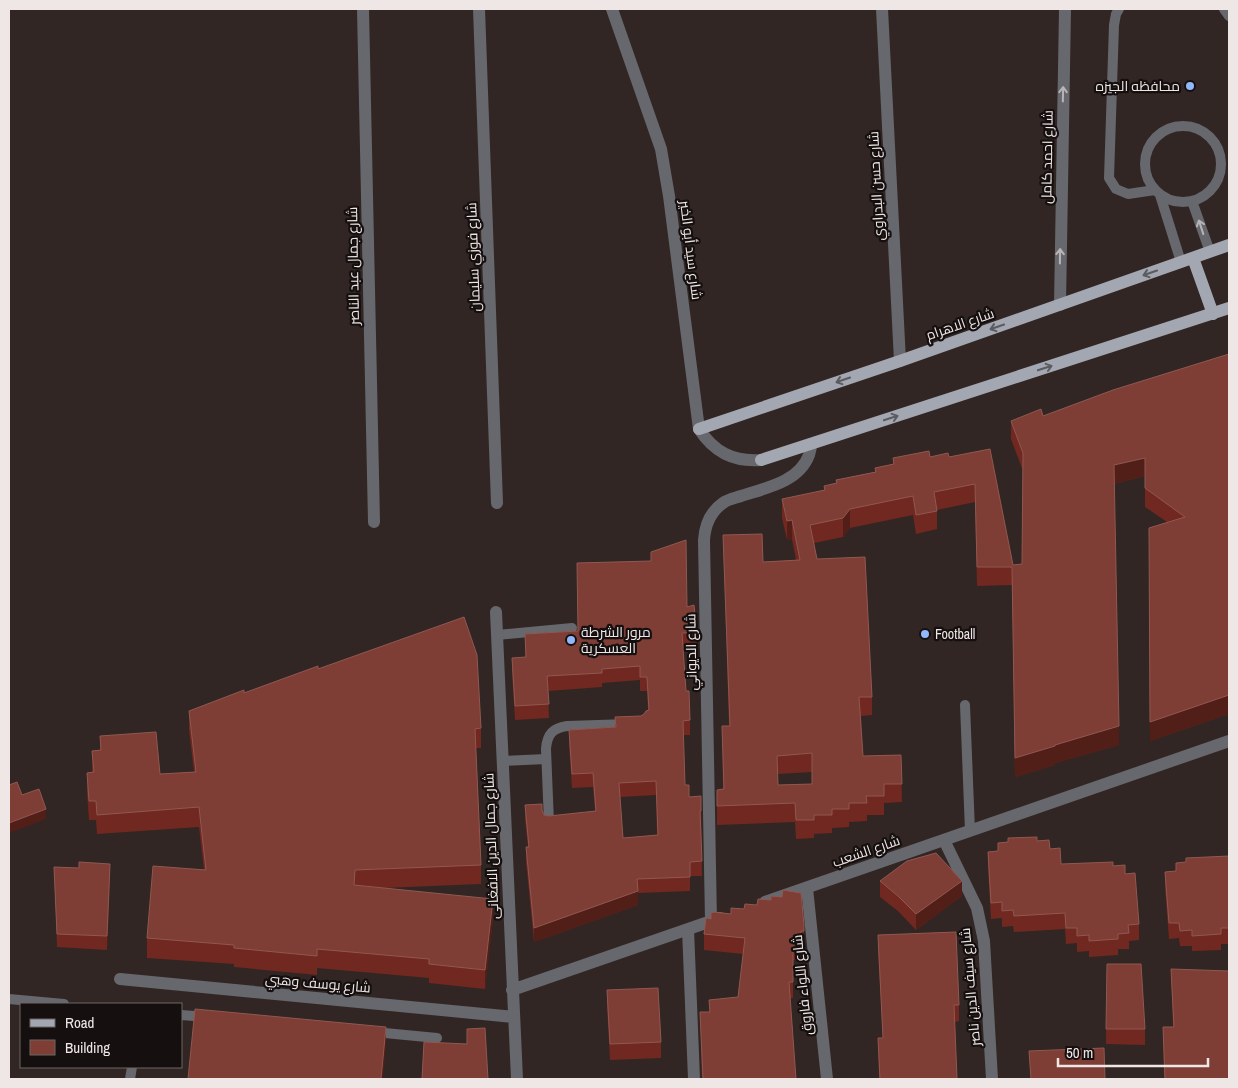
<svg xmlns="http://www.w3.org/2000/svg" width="1238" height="1088" font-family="'Archivo Narrow',Cairo,sans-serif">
<rect width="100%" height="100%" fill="#312623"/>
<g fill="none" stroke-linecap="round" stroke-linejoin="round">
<path stroke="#66686d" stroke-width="10" d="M1119 9 1116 14 1114 25 1109 178 1116 189 1128 194 1155 190
M1224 9 1229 16
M1145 164a38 38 0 1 1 76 0a38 38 0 1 1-76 0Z
M1160 195 1181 262
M1192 201 1210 252
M497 635 572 628
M965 705 970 831
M503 761 546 759
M549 823 546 749C547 734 553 728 567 726L629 724
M9 999 64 1004
M181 1015 207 1017
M374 1032 437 1038
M130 1079 132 1067"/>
<path stroke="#66686d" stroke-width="12" d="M363 9 374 522
M479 9 497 503
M612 9 661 149 669 196 699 429C714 452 733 462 761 460
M882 9 900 361
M1060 305 1065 9
M496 612 517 1079
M944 840 977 908 984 941 992 1079
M807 888 827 1079
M765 902 1229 741
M711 921 704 540C705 525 710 512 723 503 728 499 735 498 741 496 766 488 799 482 809 455 810 452 811 447 811 444
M688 929 694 1079
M120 979 514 1017
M512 990 720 918"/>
<path stroke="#a2a7b1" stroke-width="12" d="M1193 258 1213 314
M699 429 900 361 1229 245
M761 460 1229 308"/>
</g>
<path fill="#712820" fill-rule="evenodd" d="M1229 354V714L1150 741 1149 528 1167 522 1145 507V476L1114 484 1119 745 1055 763V765L1015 777 1012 585 977 586 975 502 937 510V529L916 534 913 515 850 528 843 537 814 543 817 559 872 697V715L861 716 863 756 901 755 902 802 884 803V815H867V821L849 822V827L832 828V833L814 834V838L796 839 795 822 717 825V790L723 789 722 726H729L723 535 763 562 796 560 792 539 787 540 782 518V499L824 490V486L836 483V480L875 472V468L893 464V458L930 457H949L990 449 1013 565 1022 564 1023 471 1011 439V421L1043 416ZM812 772V784L778 785 777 774Z
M687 607 697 632V646L683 647 686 691 690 720V735H683L685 785 689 797 701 796 702 876H690V891L638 893V905L534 942 526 861V847H528L525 819V805L542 810 544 815 549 816 595 811 593 787 572 788 569 744V730L615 727V717L641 716 644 714 648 710 647 691H640V680L602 683V687L548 691 549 718 515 720 512 672V658H525V634L578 631ZM656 795 657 835 623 838 620 797Z
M318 669 481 728V748H476L481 865V884L384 888 493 919 485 989 429 983V978L317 968V975L234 967V964L147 958V938L204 870 199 827 97 834 96 820H89L87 792V773L92 772V751L100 750V736L160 774 194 772 189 730V711Z
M1037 841 1050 849 1061 864 1113 866 1125 874 1139 924V940L1129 941V949H1118V955L1089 957V951L1077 952V943L1066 944 1065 929 1014 932 1013 926 1002 927V918L991 919 988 868V852L998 851V843Z
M1229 856V944H1221V950L1192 951V946H1180L1179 938 1169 939 1165 887V872L1176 871V863L1186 862Z
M54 867 110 877 107 950 57 947Z
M880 881 962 896 916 930 898 911 880 897Z
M804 925V948L801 947 800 960H793V998H790L796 1079H702L700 1012H709V1000L738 997 743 954 704 950V934Z
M878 935 959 1005V1021L955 1022 957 1079H879L878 1038H883L878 952Z
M1107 964 1145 1029V1045L1106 1044Z
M1171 969 1229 1079H1164L1163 1027H1173Z
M607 990 661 1042V1058L610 1060 607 1006Z"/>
<path fill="#511f18" d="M1145 458V476L1114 484V465Z
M850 509V528L843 537V518Z
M792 520V539L787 540V521Z
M1229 695V714L1150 741V722Z
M1119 726V745L1055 763V765L1015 777V758L1055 745Z
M46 809V819L9 833V823Z
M110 864V877L107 950V936Z
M962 881V896L916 930V914Z
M638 891V905L534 942V928Z
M493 899V919L485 989V970Z
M801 931V947L800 960V944Z
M386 1027V1046L383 1079H381Z"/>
<path fill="#7e3d35" stroke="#905851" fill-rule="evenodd" d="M1229 354V695L1150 722 1149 528 1185 517 1145 488V458L1114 465 1119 726 1055 745V746L1015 758 1012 567H977L975 484 934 492 937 511 916 515 913 496 850 509 843 518 810 525 817 559 865 557 872 697H859L863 756 901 755 902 784H884V796H866L867 803H849V809H832V815H814V820H796L795 803 717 806V790L724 789 722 726H730L723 535 762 534 763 562 800 560 792 520 787 521 782 499 825 490 824 486 837 483 836 480 876 472 875 468 894 464 893 458 929 451 930 457 948 453 949 457 990 449 1013 565 1022 564 1023 453 1011 421 1041 409 1043 416 1113 390ZM812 753V784L778 785 777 756Z
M686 540 687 607 694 605 697 632 682 633 686 691H689L690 720 683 721 685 785H689V797L701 796V811H700L702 861 690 862V877L637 879 638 891 534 928 526 847H529L525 805 542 804V810L544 815 549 816 596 811 593 773 572 774 569 730 616 727 615 717 641 716 644 714 646 711 649 710 647 677H640V666L602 669V673L547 676 549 704 515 706 512 658 526 657 525 634 578 631 577 563 651 561V552ZM656 781 658 835 623 838 619 783Z
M464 617 477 655 481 728 475 729 481 865 355 870 354 885 493 899 485 970 429 964V959L317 949V956L234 948V945L147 938 153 866 206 870 199 807 97 815 96 801H89L87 773 94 772 92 751 101 750 100 736 156 732 160 774 196 772 189 711 244 690V693L318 666V669Z
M17 782 22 795 39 789 46 809 9 823V785Z
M1037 837V841L1049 840 1050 849 1060 848 1061 864 1113 862V866L1125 865V874L1135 873 1139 924 1128 925 1129 933 1118 934V939L1089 941V935L1077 936V928H1066L1065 913 1014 916 1013 910 1002 911V902L991 903 988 852 998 851V843L1008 842V838Z
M936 853 962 881 916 914 898 896 880 881 907 861Z
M1229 856V928H1221V934L1192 936V930L1180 931 1179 923H1169L1165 872 1176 871V863L1186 862V858Z
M79 862 110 864 107 936 57 934 54 867 79 868Z
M783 890 801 893 804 925V931H801L800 944 793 943V982H789L796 1079H703L700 1012H710L709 1000 738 997 745 938 704 934 706 918 711 919V913L714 912 731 914V908L744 909 745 904 757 905 758 899 771 900V896L782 897Z
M956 932 959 1005H954L957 1079H880L878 1038H883L878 935Z
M1107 964H1141L1145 1029H1106Z
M1171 969 1229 971V1079H1165L1163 1027H1174Z
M658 988 661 1042 610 1044 607 990Z
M195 1009 386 1027 381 1079H188Z
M485 1028 488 1079H422L424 1042 467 1044V1029Z
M1104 1048 1105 1079H1031L1029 1051Z"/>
<defs><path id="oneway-shaft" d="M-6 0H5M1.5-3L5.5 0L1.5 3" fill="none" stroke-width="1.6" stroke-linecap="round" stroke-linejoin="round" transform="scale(1.25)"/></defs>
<g stroke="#b8b4b6">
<use href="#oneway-shaft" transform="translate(1063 94) rotate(-89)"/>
<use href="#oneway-shaft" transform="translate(1201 227) rotate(-108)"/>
<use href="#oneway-shaft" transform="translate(1060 256) rotate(-89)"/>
</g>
<g stroke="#5c5c60">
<use href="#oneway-shaft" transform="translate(1150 273) rotate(161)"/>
<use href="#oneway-shaft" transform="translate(997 327) rotate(161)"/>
<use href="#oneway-shaft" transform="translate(1045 368) rotate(-18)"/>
<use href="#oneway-shaft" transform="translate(843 380) rotate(161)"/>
<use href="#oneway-shaft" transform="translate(891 418) rotate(-18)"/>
</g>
<g fill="#92b7fd" stroke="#15100f" stroke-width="2">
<circle cx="1190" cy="86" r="5"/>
<circle cx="925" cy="634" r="5"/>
<circle cx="571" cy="640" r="5"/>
</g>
<g text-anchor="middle" stroke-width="4.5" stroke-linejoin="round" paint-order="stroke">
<g font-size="14" fill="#efe7e6" stroke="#15100f" text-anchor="start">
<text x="1180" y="91" text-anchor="end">محافظه الجيزه</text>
<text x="581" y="637">مرور الشرطة<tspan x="581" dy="16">العسكرية</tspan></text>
<text x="935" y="639">Football</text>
</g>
<g font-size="14" fill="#efe7e6" stroke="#15100f">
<text transform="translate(1047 157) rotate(-89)" y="5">شارع احمد كامل</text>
<text transform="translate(876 186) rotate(-93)" y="5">شارع حسن البدراوي</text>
<text transform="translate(691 250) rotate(83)" y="5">شارع سيد أبو الخير</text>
<text transform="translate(473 257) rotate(-92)" y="5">شارع فوزي سليمان</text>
<text transform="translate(353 266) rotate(-91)" y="5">شارع جمال عبد الناصر</text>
<text transform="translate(960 324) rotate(-19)" y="5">شارع الاهرام</text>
<text transform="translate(691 652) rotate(-91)" y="5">شارع الديواني</text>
<text transform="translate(491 846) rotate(-92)" y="5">شارع جمال الدين الافغانى</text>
<text transform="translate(866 851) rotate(-19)" y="5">شارع الشعب</text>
<text transform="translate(318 983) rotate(5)" y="5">شارع يوسف وهبي</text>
<text transform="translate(802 985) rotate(-96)" y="5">شارع اللواء فاروق</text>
<text transform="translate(970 987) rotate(-95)" y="5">شارع سيف الدين ناصر</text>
</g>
</g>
<rect width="1238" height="1088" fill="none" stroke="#efe7e6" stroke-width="20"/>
<rect x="20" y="1003" width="162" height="65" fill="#15100f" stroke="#6c6665"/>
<rect x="30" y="1019" width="25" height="8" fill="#a2a7b1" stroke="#6c6665"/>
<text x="65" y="1028" font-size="15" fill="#efe7e6">Road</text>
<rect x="30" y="1040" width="25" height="15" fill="#7e3d35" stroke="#6c6665"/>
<text x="65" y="1053" font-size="15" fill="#efe7e6">Building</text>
<path d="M1058 1058v8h150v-8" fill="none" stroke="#efe7e6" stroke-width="2.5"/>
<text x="1066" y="1058" font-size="15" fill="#efe7e6" stroke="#15100f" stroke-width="4" paint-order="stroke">50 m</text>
</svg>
